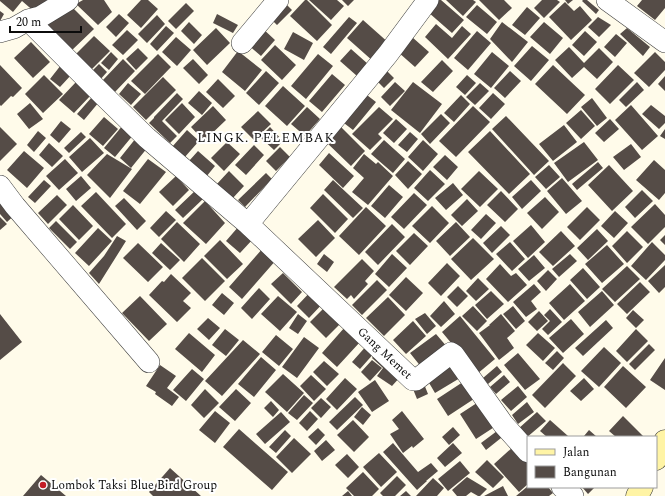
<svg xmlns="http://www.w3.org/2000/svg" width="665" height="496" font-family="Spectral,serif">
<rect width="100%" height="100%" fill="#fffbea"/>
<path fill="#554c47" d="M0 0H47L36 13 22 1 13 12 0 1Z
M83 0H104L112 12 98 25 76 4Z
M141 0H148L158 9 141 28 127 15Z
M305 0H307L332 25 317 41 290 16Z
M309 0H337L344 6 331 20Z
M342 0H354L348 6Z
M439 0H441L464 20 452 33 428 12Z
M446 0H473L476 2 463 16Z
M479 0H504L512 8 499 20Z
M542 0H557L560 2 544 18 534 8Z
M565 0H573L568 4Z
M583 0H587L599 10 596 14 582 1Z
M642 0H665V8L655 20 637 6Z
M565 2 574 11 580 6 592 20 571 40 549 17Z
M186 3 194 11 176 29 168 21Z
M286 4 292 10 277 25 271 19Z
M477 5 497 22 487 34 466 17Z
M71 6 94 29 70 52 44 25Z
M527 7 540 18 525 35 512 25Z
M0 11 4 14 0 21Z
M119 14 129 23 116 37 106 27Z
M217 14 238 25 233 33 213 23Z
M157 15 165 24 147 43 138 34Z
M349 17 357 23 331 54 323 47Z
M598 17 611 25 599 37 588 27Z
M363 20 390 44 374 62 347 38Z
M189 22 202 35 194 44 181 31Z
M502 22 528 42 512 62 490 39Z
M544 22 563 38 550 54 530 37Z
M436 24 452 38 462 26 471 34 448 59 425 37Z
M166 26 174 33 157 51 150 44Z
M261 27 275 40 261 56 246 43Z
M216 28 230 43 207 65 193 50Z
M627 28 650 47 643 56 620 34Z
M127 30 138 40 123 55 112 45Z
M477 31 491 43 468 70 454 58Z
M585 31 597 42 584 56 572 45Z
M293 32 313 43 304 60 284 49Z
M616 34 627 43 615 57 604 47Z
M94 36 110 51 89 72 73 57Z
M176 37 191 50 177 66 162 52Z
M412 37 429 52 415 67 398 52Z
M31 42 50 62 33 78 14 58Z
M275 45 296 65 282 80 261 60Z
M532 46 549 60 531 81 514 66Z
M569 47 584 63 599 48 613 62 597 79 584 67 572 78 555 60Z
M138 48 148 58 136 70 126 59Z
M351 49 368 64 357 76 340 61Z
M238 51 262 70 245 91 222 72Z
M111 52 118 59 109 70 101 63Z
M492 52 509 66 491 88 474 74Z
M655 52 665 62V70L649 87 634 73Z
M158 54 171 67 145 94 131 81Z
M318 54 333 66 306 99 291 86Z
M123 59 135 71 115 92 103 80Z
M193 59 208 75 199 84 183 68Z
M442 60 453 71 433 92 421 82Z
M99 64 107 72 99 81 90 73Z
M0 65 22 88 13 97 11 96 1 106 0 105Z
M61 65 72 74 60 87 50 79Z
M553 65 585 95 567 114 535 84Z
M618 65 634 80 610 104 595 89Z
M384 68 394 78 384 88 374 78Z
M266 71 279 83 259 105 246 93Z
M510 71 521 81 505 98 494 88Z
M332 74 345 85 322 112 309 101Z
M44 75 63 94 43 113 25 94Z
M467 75 476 83 465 95 456 87Z
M665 76V91L658 84Z
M163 77 176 90 146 120 133 107Z
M218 79 235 96 223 108 206 92Z
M76 82 91 95 74 113 59 100Z
M395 82 405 91 390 106 381 97Z
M413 82 442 104 420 133 391 110Z
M637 82 644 90 626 107 619 100Z
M128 83 141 94 131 105 119 94Z
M480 83 489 91 475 105 466 97Z
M283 86 305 106 287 126 265 106Z
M199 91 212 103 202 115 188 103Z
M363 92 376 102 353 130 340 120Z
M177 93 183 99 162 121 177 136 170 143 149 123 154 118V117Z
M493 93 505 104 491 119 479 108Z
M461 95 470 104 454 122 444 113Z
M92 97 99 102 84 120 77 114Z
M592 98 607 118 597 126 581 107Z
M30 103 43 119 29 129 17 114Z
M182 103 195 117 179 134 165 120Z
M631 105 658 136 642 150 615 120Z
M651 105 665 116V123L659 129 642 114Z
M213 106 226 120 204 141 191 127Z
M473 106 490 122 456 157 439 141Z
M307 107 320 119 305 136 291 124Z
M379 107 393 119 378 134 382 138 370 150 352 134Z
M581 110 595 126 581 139 566 123Z
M258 111 271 124 254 140 241 127Z
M441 114 450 123 430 144 421 134Z
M506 116 549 161 534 175 492 129Z
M104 117 118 129 103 146 89 134Z
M396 119 407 129 394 143 383 133Z
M610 119 619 129 604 142 595 133Z
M61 121 71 129 59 143 50 135Z
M123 125 134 134 115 157 104 148Z
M339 125 365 151 351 166 324 140Z
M564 125 577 142 553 161 539 144Z
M0 127 17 144 0 161Z
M270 127 283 141 274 150 260 137Z
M665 129V139L660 136Z
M187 130 199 141 184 158 172 147Z
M38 131 46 138 34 152 27 145Z
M490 131 530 174 509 194 468 152Z
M81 132 86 137 69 153 64 148Z
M410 132 418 139 407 152 398 145Z
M90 138 104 153 82 172 69 157Z
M136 138 148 147 131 168 120 158Z
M384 140 405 159 393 173 371 154Z
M423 140 438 154 423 171 408 157Z
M227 142 240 154 224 171 211 158Z
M584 142 598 160 568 182 554 163Z
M49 143 63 156 52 167 39 155Z
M631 144 641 157 624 170 613 157Z
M254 145 264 155 246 175 235 165Z
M280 147 290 157 276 171 266 161Z
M24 151 44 168 27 188 7 170Z
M198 151 215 166 206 177 189 161Z
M329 153 354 176 343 188 319 165Z
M107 154 132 169 110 198 87 175Z
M364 154 376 164 378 162 393 176 368 205 352 192 364 178 353 168Z
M445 155 458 167 447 180 433 167Z
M65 159 78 173 59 190 46 176Z
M148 159 166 172 140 204 123 191Z
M654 160 665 170V193L659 200 636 180Z
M408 161 422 174 408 189 395 175Z
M598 162 603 168 577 190 572 184Z
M549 165 560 177 546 189 535 177Z
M609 165 633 191 612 211 588 185Z
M430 170 445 184 428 201 414 188Z
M229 171 244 186 232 199 216 185Z
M479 171 498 189 480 207 461 189Z
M266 173 272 179 245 207 238 200Z
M81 176 91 188 76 201 66 189Z
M176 176 189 190 173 206 159 192Z
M562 178 582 201 566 214 547 191Z
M44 180 51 186 35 203 28 197Z
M333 180 363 208 353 218 324 190Z
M531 180 541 191 522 209 512 197Z
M453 183 463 195 446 210 435 198Z
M389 185 403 197 385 218 371 206Z
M197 189 204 198 183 218 175 210Z
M0 190 19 211 7 222 0 214Z
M642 190 653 201 635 218 625 207Z
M501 191 518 209 505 222 487 205Z
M96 192 126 224 112 238 81 206Z
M414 193 427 205 404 229 391 217Z
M323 194 348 219 335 233 310 208Z
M57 195 67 205 48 224 38 213Z
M545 197 559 212 542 229 527 213Z
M124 198 146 221 137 230 115 206Z
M467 199 478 211 462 226 451 215Z
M205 201 225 223 206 244 183 223Z
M655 204 665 215V227L648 244 631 227Z
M73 205 93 226 79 240 59 219Z
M432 206 449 223 430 243 412 226Z
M366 207 386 226 359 255 339 236Z
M587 207 600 220 580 240 567 227Z
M166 211 176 220 159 237 150 228Z
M615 211 628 223 614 238 601 226Z
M486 214 496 223 481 239 471 230Z
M0 217 7 224 0 230Z
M318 220 335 238 316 257 298 239Z
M56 221 77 242 70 249 49 228Z
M177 222 200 244 184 262 161 239Z
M456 222 470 237 450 256 436 241Z
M392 224 405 237 378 265 365 252Z
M531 225 545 242 528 258 513 241Z
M239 226 253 239 240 253 226 241Z
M501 226 510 235 492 253 483 243Z
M98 228 112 241 89 266 75 253Z
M597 229 608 241 588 260 577 248Z
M561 231 575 246 553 266 539 252Z
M627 231 643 247 627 263 612 246Z
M414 233 428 246 410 265 396 251Z
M665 235V245L660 240Z
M117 236 126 241 99 284 89 273 104 256Z
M473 238 494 259 471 280 451 259Z
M220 240 243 264 227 279 204 256Z
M510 242 525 259 512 271 496 254Z
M652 242 665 255V260L646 280 631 266Z
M138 243 163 267 148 282 123 258Z
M161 243 180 260 170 270 152 253Z
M607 245 624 264 602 283 585 264Z
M263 248 277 259 242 299 229 287Z
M324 254 334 262 327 272 317 264Z
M392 254 407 268 389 287 375 274Z
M570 254 577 261 559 277 552 269Z
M534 255 545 268 529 281 518 269Z
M202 258 225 281 205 301 182 278Z
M362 259 374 271 365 281 368 284 354 299 351 295 347 299 334 287Z
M447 263 460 276 441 296 428 283Z
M500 264 511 276 516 273 527 285 508 302 486 279Z
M665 265V287L659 293 648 281Z
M627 266 640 279 615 302 602 289Z
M583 268 600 287 587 299 570 280Z
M548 270 557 279 546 291 537 281Z
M283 273 302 292 291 304 271 284Z
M171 274 191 293 183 301 191 308 177 322 149 295 162 281 164 282Z
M406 277 423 293 406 311 389 295Z
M478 278 489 289 476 301 466 291Z
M377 280 387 290 362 315 352 305Z
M640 282 650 292 627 314 617 304Z
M534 284 541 292 531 301 537 309 526 317 513 302Z
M570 284 585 301 564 320 549 303Z
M458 286 468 296 457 307 447 297Z
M259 288 270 299 252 319 241 308Z
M314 288 326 300 309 318 297 306Z
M491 291 504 304 487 319 475 305Z
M602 291 614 305 590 327 578 312Z
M222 293 234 303 224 315 212 305Z
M140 296 167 324 149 341 122 313Z
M278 296 297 312 280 331 261 314Z
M388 297 405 315 384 336 366 318Z
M444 301 455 314 441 327 430 316Z
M326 306 342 322 326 338 310 322Z
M473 306 487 321 477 331 462 316Z
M513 306 525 321 516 329 503 314Z
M550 309 562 322 548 335 542 329 550 321 544 315Z
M633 310 644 320 636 328 626 318Z
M539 311 548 321 537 331 528 322Z
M425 313 436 326 427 334 415 319Z
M0 314 22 342 0 360Z
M298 314 307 321 298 334 289 328Z
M501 314 515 331 507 338 514 348 499 360 479 333 490 325H489Z
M460 316 495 359 477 374 442 332Z
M208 318 220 328 209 340 197 329Z
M571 319 584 334 563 353 549 338Z
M606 320 613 328 583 356 575 348Z
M413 321 426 336 406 354 393 340Z
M345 327 360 342 337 367 322 353Z
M225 329 239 340 226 356 212 345Z
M636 329 648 341 627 362 616 351Z
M189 333 215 355 202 372 175 349Z
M538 333 555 348 543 361 526 345Z
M436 334 448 348 422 368 410 353Z
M276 335 293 349 279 366 262 352Z
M304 337 319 348 297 378 282 367Z
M243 340 260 354 222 396 205 381Z
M368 344 376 351 360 369 352 362Z
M649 344 655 350 635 370 629 364Z
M604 347 621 363 599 387 581 371Z
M377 351 401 376 392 386 377 376 383 368 372 358Z
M557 351 564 358 553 370 545 363Z
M518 353 540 379 525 390 504 365Z
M261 357 276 370 254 397 238 384Z
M665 358V390L650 380Z
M372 360 382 368 370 381 361 372Z
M324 361 339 374 327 386 313 372Z
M449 361 460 378 435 393 425 376Z
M563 363 576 376 545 408 532 395Z
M160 365 176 376 167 388 179 397 172 406 155 394 156 392 146 386Z
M497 366 502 372 488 384 483 378Z
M623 366 646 387 626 408 604 387Z
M192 369 204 379 186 401 173 390Z
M283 374 304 393 287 412 265 392Z
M311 375 326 389 314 401 300 386Z
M504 375 510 382 496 394 490 387Z
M345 378 357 389 337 410 326 399Z
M469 378 480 395 448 416 437 399Z
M584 378 594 389 581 401 570 391Z
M375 380 389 401 372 412 358 392Z
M424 384 428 394 417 399 413 389Z
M518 386 527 397 511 411 501 400Z
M205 389 219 403 204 418 191 405Z
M236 389 251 403 235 421 219 407Z
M304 395 313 403 297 420 288 413Z
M355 397 363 405 337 430 329 422Z
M321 398 331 407 321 418 311 408Z
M483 399 499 424 476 439 460 414Z
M271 401 279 410 273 417 264 408Z
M527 402 534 412 518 424 512 415Z
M362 407 371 415 363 425 354 417Z
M215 411 230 423 215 443 199 430Z
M310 411 318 419 307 431 299 423Z
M402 411 424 439 413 448 412 446 403 453 390 434 399 429 392 420Z
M281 412 290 422 265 444 256 434Z
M537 412 546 421 526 438 518 429Z
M623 416 644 437H616L609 431Z
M353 420 369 437 354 452 337 435Z
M550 420 568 436 567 437H547L540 431Z
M453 427 460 435 449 445 442 437Z
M318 428 325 435 316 445 308 437Z
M501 428 506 434 486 450 481 443Z
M239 429 288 472 272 490 223 447Z
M285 430 291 436 276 453 269 447Z
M589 430 597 437 584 436Z
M294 438 311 454 292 473 276 457Z
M326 440 335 450 322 461 314 451Z
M393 443 418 472 431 463 438 471 426 481H427L417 490 383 452Z
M453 443 462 453 445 467 437 458Z
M514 446 528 462V484L519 492 494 464Z
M379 453 397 472 381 487 363 467Z
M347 454 359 467 348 478 335 465Z
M487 460 504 477 493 488 475 472Z
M460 461 470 473 448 491 438 479Z
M170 468 201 496H153L149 492Z
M363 472 379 489 372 496H354L346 488Z
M41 475 66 496H23Z
M397 476 406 485 395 496H383L380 493Z
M467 477 487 489 480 496H478L471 492 466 496H457L452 490Z
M433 478 444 488 437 496H416Z
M503 486 508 496H484Z
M528 486V487H548L553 493 549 496H516Z
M582 487H595L588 494Z
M348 491 352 496H342Z
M406 491 411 496H400Z"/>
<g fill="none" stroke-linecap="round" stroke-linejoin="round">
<g stroke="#3e3e3e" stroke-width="22">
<path id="street" d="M607 0 665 42
M28 20 103 95 147 138 248 224 413 380H416L451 353 454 355 503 424 528 452
M0 32 14 28 28 20 40 17 68 0
M242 43 278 0
M0 186 15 206 149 362
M248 224 388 54 428 0
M562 487 573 496"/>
</g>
<g stroke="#2d2d2d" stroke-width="23">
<path id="secondary" d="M656 459 665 441
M637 496 642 487"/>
</g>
<use href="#street" stroke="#fff" stroke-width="21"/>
<use href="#secondary" stroke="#fff4a5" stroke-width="22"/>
</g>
<circle fill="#c31b25" stroke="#fff" stroke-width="1.5" cx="43" cy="485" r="4"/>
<g text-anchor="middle" stroke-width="4" stroke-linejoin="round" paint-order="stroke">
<g font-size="12" fill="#0b0b0b" stroke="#fff">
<text transform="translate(385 353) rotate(43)" y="4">Gang Memet</text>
</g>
<g font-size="12" fill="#0b0b0b" stroke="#fff" text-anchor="start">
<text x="51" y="489">Lombok Taksi Blue Bird Group</text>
</g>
<g font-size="13" letter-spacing="1" fill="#0b0b0b" stroke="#fff">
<text x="266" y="142">LINGK. PELEMBAK</text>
</g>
</g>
<rect x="527" y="436" width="130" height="52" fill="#ffffff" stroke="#9d9d9d"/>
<rect x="535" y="449" width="20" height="6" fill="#fff4a5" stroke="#9d9d9d"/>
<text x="563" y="456" font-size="12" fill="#0b0b0b">Jalan</text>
<rect x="535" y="466" width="20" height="12" fill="#554c47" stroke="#9d9d9d"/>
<text x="563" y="476" font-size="12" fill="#0b0b0b">Bangunan</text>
<path d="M10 26v6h71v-6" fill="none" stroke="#0b0b0b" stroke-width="2"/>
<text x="16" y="26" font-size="12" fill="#0b0b0b" stroke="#ffffff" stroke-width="3" paint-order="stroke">20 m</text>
</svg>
